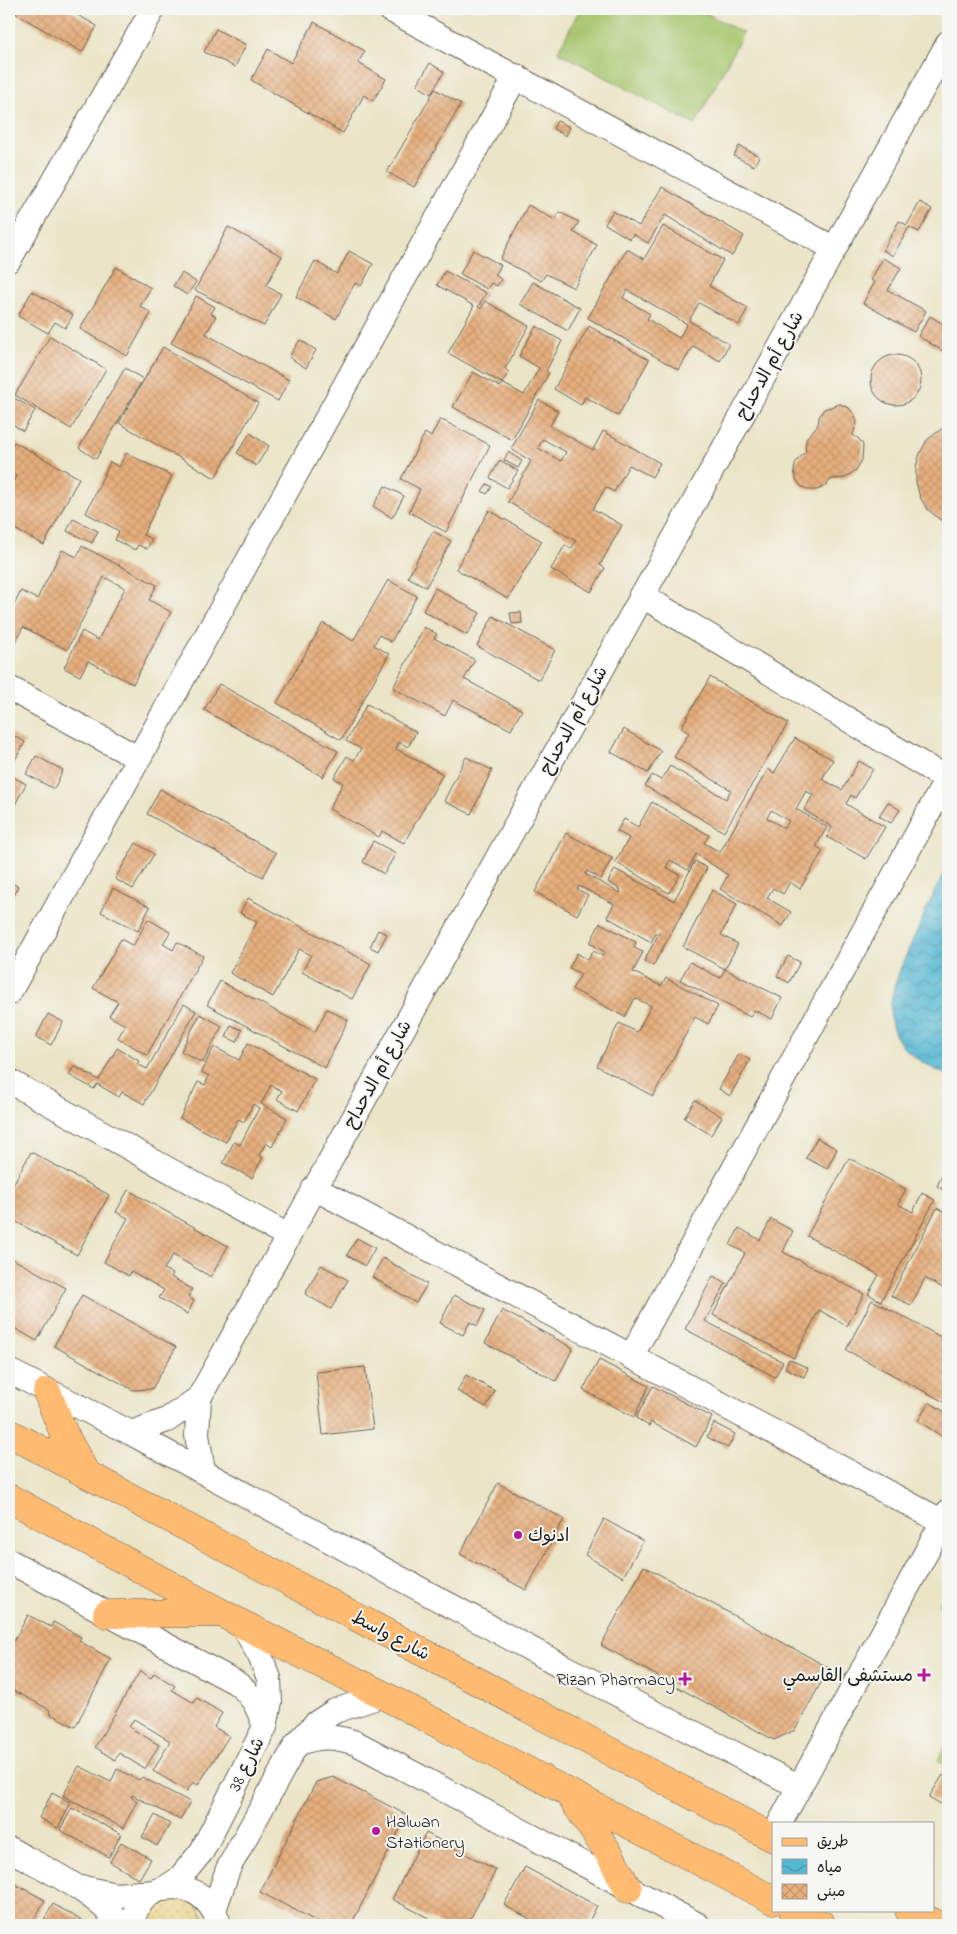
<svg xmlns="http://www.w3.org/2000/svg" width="957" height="1934" font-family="'Indie Flower','Playpen Sans Arabic',sans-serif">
<defs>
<pattern id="grass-tufts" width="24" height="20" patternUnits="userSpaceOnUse" patternTransform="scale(1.25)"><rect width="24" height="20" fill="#a7c66e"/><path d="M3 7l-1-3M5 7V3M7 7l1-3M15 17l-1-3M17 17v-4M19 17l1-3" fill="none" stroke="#8faa5f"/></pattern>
<pattern id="sand-dots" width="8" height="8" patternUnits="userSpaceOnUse" patternTransform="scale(1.25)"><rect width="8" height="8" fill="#eeda9e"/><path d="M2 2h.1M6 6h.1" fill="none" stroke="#ccba88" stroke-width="1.8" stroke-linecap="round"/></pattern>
<pattern id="water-waves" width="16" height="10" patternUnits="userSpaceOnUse" patternTransform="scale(1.25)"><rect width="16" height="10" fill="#55b7d3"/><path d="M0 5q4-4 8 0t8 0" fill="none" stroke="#4694aa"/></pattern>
<pattern id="building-cross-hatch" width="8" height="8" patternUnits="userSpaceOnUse" patternTransform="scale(1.25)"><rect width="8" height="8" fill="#e6ae7d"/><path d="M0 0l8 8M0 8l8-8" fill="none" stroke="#c5956b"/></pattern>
</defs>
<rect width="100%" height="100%" fill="#f6f6f2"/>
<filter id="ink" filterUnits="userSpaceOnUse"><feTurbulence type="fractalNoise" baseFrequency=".02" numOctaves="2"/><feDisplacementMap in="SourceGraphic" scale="10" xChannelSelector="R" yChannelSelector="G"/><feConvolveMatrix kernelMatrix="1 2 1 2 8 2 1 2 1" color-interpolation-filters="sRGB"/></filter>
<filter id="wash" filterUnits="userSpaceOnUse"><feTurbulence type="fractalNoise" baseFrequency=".0096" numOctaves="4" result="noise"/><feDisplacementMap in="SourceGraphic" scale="20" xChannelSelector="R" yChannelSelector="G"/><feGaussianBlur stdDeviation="1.12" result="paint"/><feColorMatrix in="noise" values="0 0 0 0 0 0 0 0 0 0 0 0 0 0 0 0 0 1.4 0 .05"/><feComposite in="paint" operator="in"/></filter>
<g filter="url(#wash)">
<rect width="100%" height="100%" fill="#ebe4c6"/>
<path fill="url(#grass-tufts)" stroke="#627145" d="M948 1587V1610L939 1604Z
M947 1743H948V1765L938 1760Z"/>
<path fill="url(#sand-dots)" stroke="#857b5d" d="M178 1897 197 1905 208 1925H146C149 1908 161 1899 178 1897Z"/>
<path fill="#a7c66e" stroke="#627145" d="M580 9H698L743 33 695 125 558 52Z"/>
<path fill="url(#water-waves)" stroke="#386a78" d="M948 864V1075C874 1045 883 1006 911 944 923 917 935 890 948 864Z"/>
<g id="blocks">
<path fill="url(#building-cross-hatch)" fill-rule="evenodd" d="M17 9H67L97 26 82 52 15 13Z
M314 22 365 51 358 63 386 79 373 101 364 95 343 133 251 80 268 49 291 63Z
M216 29 246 45 235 67 204 52Z
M430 63 444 72 431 94 417 85Z
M435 89 461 104 414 187 387 172Z
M557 121 570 127 566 136 553 129Z
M739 146 759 156 754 166 734 156Z
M662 187 744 236 732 256 665 215 648 243 633 234 630 239 605 224 613 211 639 226Z
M920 202 932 209 919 232 909 227 893 256 883 250 899 221 907 225Z
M528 205 555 220 559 212 579 222 573 232 597 245 574 288 546 274 541 281 500 259Z
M663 226 723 260 709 286 748 308 739 325 699 303 689 321 729 344 720 361 693 346 679 370 588 318 627 249 644 259ZM627 290 687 324 679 338 647 319 650 314 623 298Z
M228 227 282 256 266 286 281 294 264 326 195 290Z
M473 250 501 265 495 275 501 279 497 286 491 283 487 289 460 274Z
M349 251 373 264 361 286 355 283 336 319 296 297 315 261 337 274Z
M883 258 901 268 888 290 926 311 914 332 863 303 875 282 871 280Z
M116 267 151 288 140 306 151 313 127 356 80 329Z
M445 271 486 293 478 307 481 309 485 301 529 326 505 369 509 372 502 383 524 395 539 368 519 356 536 326 562 341 546 371 549 373 512 440 453 407 473 372 500 387 502 383 448 353 474 306 437 285Z
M182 273 196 282 187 295 173 286Z
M533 282 580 308 568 331 520 304Z
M32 291 73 315 65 328 55 322 48 333 18 316Z
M196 296 215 307 211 314 216 316 206 334 289 380 278 401 171 343Z
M930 316 948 327V354L918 336Z
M589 326 649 360 618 416 585 397 581 405 554 389Z
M50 336 106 369 71 429 15 395Z
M300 340 316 350 306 368 289 357Z
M163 347 258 403 215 478 119 423Z
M871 380a25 25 0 1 1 50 0a25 25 0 1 1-50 0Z
M125 368 143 379 96 459 79 448Z
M9 395 35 410 23 431 9 422Z
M539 400 558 411 550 426 593 450 603 431 660 463 652 477 629 465 614 492 606 487 593 509 622 525 600 565 605 568 591 592 551 569 565 545 571 549 576 541 508 502 531 461 511 449ZM543 439 566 452 561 461 538 448Z
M840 404 849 408 854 414 857 422 853 435 859 439 863 445 862 460 856 470 845 478 831 479 826 486 817 490H809L801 486 796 479 794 470 796 462 806 451 805 445 807 437 818 425 819 417 824 409Z
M440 419 490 445 446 532 409 512 420 489 401 479 425 433 431 437Z
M948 424V526L927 509 920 497 916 482V467L920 453 927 440Z
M250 433 269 446 256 466 237 453Z
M14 442 79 478 44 545 9 526V490L16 476 9 472V452Z
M508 452 522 461 518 468 504 460Z
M126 453 172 476 143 535 152 539 147 549 138 545 135 550 115 540 119 531 86 513 110 462 119 467Z
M500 460 518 471 507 488 490 478Z
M487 484 492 487 487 494 482 491Z
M385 486 404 496 392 518 373 506Z
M489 510 542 541 508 599 456 569Z
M73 519 98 531 92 543 67 531Z
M433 531 451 541 426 587 408 577Z
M82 546 157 585 149 600 171 612 133 684 88 661 80 676 64 668 82 631 98 640 125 588 104 577 67 650 23 627 15 643 9 639V615L21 591 37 599 62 550 77 557Z
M388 580 417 596 391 642 379 635 374 645 389 654 341 740 277 703 323 623 353 641Z
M435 588 480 613 467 635 423 611Z
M521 612 522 623 512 624 510 613Z
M493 616 555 650 539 680 477 646Z
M424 627 437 634 434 638 475 660 464 679 522 710 511 730 453 700 445 716 393 688Z
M710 677 788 723 724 832 645 786 652 775 661 780 670 766 726 799 731 790 674 757 689 733 681 728Z
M219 684 338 751 323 777 204 710Z
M367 704 416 732 408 747 399 742 396 749 443 774 404 843 382 831 379 837 329 809 343 783 334 778 347 756 354 760 361 749 346 741Z
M624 729 661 751 648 773 611 752Z
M9 733 25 742 15 760 9 756Z
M795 738 833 760 822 779 842 790 859 761 873 769 855 798 851 795 846 804 885 827 866 859 827 837 832 827 804 810 813 795 806 791 796 809 827 827 816 846 823 851 800 889 790 882 783 894 773 888 767 898 791 912 783 926 720 889 728 875 696 854 688 870 670 860 666 867 680 875 669 893 615 862 629 838 617 831 624 819 638 827 652 802 709 835 704 843 720 852 768 769 774 773ZM771 810 789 821 784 828 767 818Z
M36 756 63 770 54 789 26 774Z
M466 757 492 770 471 814 444 801Z
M9 775 26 784 9 816Z
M160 789 276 853 263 877 147 814Z
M888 802 900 810 891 823 879 816Z
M566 833 612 858 601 879 587 871 585 874 620 893 621 890 608 882 615 869 674 901 695 861 707 868 653 966 644 961 659 933 657 932 651 942 607 917 614 904 579 886 577 889 588 895 577 915 535 892Z
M373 841 396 853 384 874 363 862Z
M136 843 154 854 133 889 115 879Z
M9 882 18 886 9 905Z
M113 888 150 907 138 931 101 912Z
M712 890 737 904 721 935 738 944 725 969 782 998 772 1019 754 1010 750 1017 680 980 690 962 720 978 725 969 683 947Z
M248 898 371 964 352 999 302 972 311 955 299 949 273 997 230 973 257 922 240 913Z
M148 919 170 932 163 944 173 950 177 942 203 956 147 1055 118 1038 125 1025 109 1016 118 1002 93 988 121 939 133 946Z
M600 923 636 942 634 948 643 952 633 972 661 986 666 978 718 1006 708 1024 695 1017 653 1096 597 1066 619 1023 637 1032 651 1006 635 998 625 1017 572 989 581 974 569 968 577 953 588 960 593 951 603 956 605 952 590 943Z
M378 930 387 934 378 951 370 947Z
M788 956 800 962 789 983 777 976Z
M220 981 315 1032 327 1009 348 1020 325 1068 207 1005Z
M184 1004 196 1011 144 1104 122 1092 119 1097 97 1084 94 1089 69 1075 74 1066 99 1080 117 1048 139 1061 137 1064 147 1069Z
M48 1014 63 1022 51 1045 36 1037Z
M200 1014 222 1026 203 1063 181 1051Z
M231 1025 242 1030 237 1042 226 1037Z
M248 1043 315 1079 298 1111 277 1099 282 1091 271 1085 261 1104 287 1118 272 1147 266 1143 259 1155 263 1157 252 1178 223 1163 234 1142 240 1145 259 1108 253 1104 244 1122 238 1119 226 1142 180 1118 198 1082 205 1085 209 1076 201 1072 214 1047 239 1060Z
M739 1054 750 1060 730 1096 719 1089Z
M695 1100 722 1117 711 1135 684 1118Z
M817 1138 837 1149 827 1169 806 1158Z
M31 1152 109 1195 77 1255 9 1218V1192Z
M849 1158 906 1189 898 1204 913 1212 922 1193 935 1200 881 1301 868 1294 879 1275 807 1236Z
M948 1163V1193L937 1186Z
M128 1190 228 1246 211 1277 173 1255 164 1269 173 1274 171 1277 192 1289 188 1297 194 1301 187 1314 159 1298 164 1290 131 1271 129 1276 104 1262 128 1218 116 1212Z
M937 1208 948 1214V1291L925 1278 911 1305 891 1296Z
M771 1219 793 1231 783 1252 864 1294 847 1326 819 1310 794 1358 713 1315 745 1253 730 1245 739 1228 760 1240Z
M357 1238 375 1248 365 1266 347 1255Z
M9 1257 66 1288 37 1341 9 1325Z
M383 1258 427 1284 416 1303 372 1277Z
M321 1265 348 1280 331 1309 305 1294Z
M713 1276 726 1283 705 1321 783 1362 775 1377 685 1329Z
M82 1295 176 1347 152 1389 133 1390 54 1346Z
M454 1295 485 1310 477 1326 470 1322 463 1335 440 1323Z
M872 1300 943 1338 948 1329V1404L846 1350Z
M502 1310 573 1348 556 1381 485 1343Z
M789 1359 808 1368 804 1377 785 1368Z
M599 1360 649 1386 634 1417 583 1390Z
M365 1367 373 1429 323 1435 316 1372Z
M466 1375 495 1391 486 1407 457 1391Z
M653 1386 712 1417 696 1447 651 1422 649 1426 636 1418Z
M929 1402 948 1414 946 1439 918 1421Z
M714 1423 735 1434 728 1448 707 1437Z
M498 1483 564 1519 526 1590 460 1554Z
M604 1519 643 1541 623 1577 585 1555Z
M644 1566 829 1668 795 1730 774 1740 601 1645Z
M28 1615 51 1627 53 1622 81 1637 79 1641 111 1659 75 1727 49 1713 50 1710 9 1688V1650Z
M140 1671 151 1678 154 1673 175 1686 172 1690 194 1703 197 1698 222 1713 214 1727 229 1736 198 1785 193 1782 187 1791 153 1771 170 1741 134 1719 129 1727 159 1745 145 1769 119 1753 115 1760 95 1747Z
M79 1766 111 1782 117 1769 139 1780 142 1777 190 1802 180 1820 132 1795 131 1797 137 1801 123 1828 63 1796Z
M943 1775 948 1778V1808L929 1797Z
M333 1777 407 1815 351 1925H324L260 1892 316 1782Z
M52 1793 71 1803 58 1828 39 1818Z
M72 1808 121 1834 109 1857 60 1830Z
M155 1815 170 1824 157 1846 142 1837Z
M426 1833 496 1870 467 1925H442L392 1899Z
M121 1842 151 1859 139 1879 110 1862Z
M525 1867 597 1906 587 1925H541L504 1905Z
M9 1881 45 1900 31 1925H9Z
M53 1904 91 1925H41Z"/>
</g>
</g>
<g filter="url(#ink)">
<use href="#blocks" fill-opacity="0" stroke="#646258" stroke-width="1"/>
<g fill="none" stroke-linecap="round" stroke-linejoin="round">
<g stroke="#646258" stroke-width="26">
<path id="minor" d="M389 9 833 248
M9 260 153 9
M641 595 947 779
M9 688 138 758
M9 993 516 76
M9 1081 288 1236
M314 1188 943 1522
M631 1357 948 777
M9 1371 131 1433 564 1667 800 1787
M199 1398 197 1435 203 1471
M131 1433 167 1420 199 1398 948 43
M9 1561 235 1682C252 1694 258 1707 265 1727
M296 1745C317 1735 334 1736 356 1743L698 1925
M780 1823 948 1512
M9 1849C49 1871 92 1890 122 1925
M84 1888 115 1895 154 1892
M164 1889 179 1879 202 1851 265 1727 270 1702 269 1678 260 1656 242 1624
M214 1910 228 1869 296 1745 315 1724 335 1711 383 1695
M133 1925C134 1881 201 1870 218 1921"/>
</g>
<g stroke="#646258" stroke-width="29">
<path id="primary" d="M47 1392 64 1434 86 1474
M9 1433 773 1838
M9 1498 242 1624 383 1695 773 1900
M107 1614 218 1613
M569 1794 610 1855 628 1889
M793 1910 822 1925
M909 1910 938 1925"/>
</g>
<use href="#minor" stroke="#fff" stroke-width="24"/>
<use href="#primary" stroke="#ffbb71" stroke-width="28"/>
</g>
</g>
<g fill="#b5179e" stroke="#f6f6f2" stroke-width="2">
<circle cx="518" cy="1535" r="5"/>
<path d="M921.5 1667.5h5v5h5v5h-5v5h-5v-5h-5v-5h5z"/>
<path d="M682.5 1671.5h5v5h5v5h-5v5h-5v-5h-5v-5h5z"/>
<circle cx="376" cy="1831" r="5"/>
</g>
<g text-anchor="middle" stroke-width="4" stroke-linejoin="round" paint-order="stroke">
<g font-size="18" fill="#1c1c1c" stroke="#f6f6f2">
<text transform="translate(769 365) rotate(-61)" y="6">شارع أم الدحداح</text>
<text transform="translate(573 720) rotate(-61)" y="6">شارع أم الدحداح</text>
<text transform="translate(377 1074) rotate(-61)" y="6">شارع أم الدحداح</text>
<text transform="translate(391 1635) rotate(28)" y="6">شارع واسط</text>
<text transform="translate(246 1764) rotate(-63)" y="6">شارع 38</text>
</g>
<g font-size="18" fill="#1c1c1c" stroke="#f6f6f2" text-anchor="start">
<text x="528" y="1541">ادنوك</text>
<text x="913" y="1681" text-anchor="end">مستشفى القاسمي</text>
<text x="675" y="1685" text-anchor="end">Rizan Pharmacy</text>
<text x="386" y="1827">Halwan<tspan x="386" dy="21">Stationery</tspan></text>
</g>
</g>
<rect width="957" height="1934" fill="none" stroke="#f6f6f2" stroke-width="30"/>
<rect x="772" y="1822" width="162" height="90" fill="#f6f6f2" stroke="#9f9f9c"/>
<rect x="782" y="1838" width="25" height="8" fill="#ffbb71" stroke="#9f9f9c"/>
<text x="817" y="1846" font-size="15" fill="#1c1c1c">طريق</text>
<rect x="782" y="1859" width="25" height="15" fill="url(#water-waves)" stroke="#9f9f9c"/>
<text x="817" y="1872" font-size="15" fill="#1c1c1c">مياه</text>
<rect x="782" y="1884" width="25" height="15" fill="url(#building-cross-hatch)" stroke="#9f9f9c"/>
<text x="817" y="1896" font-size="15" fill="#1c1c1c">مبنى</text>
</svg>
